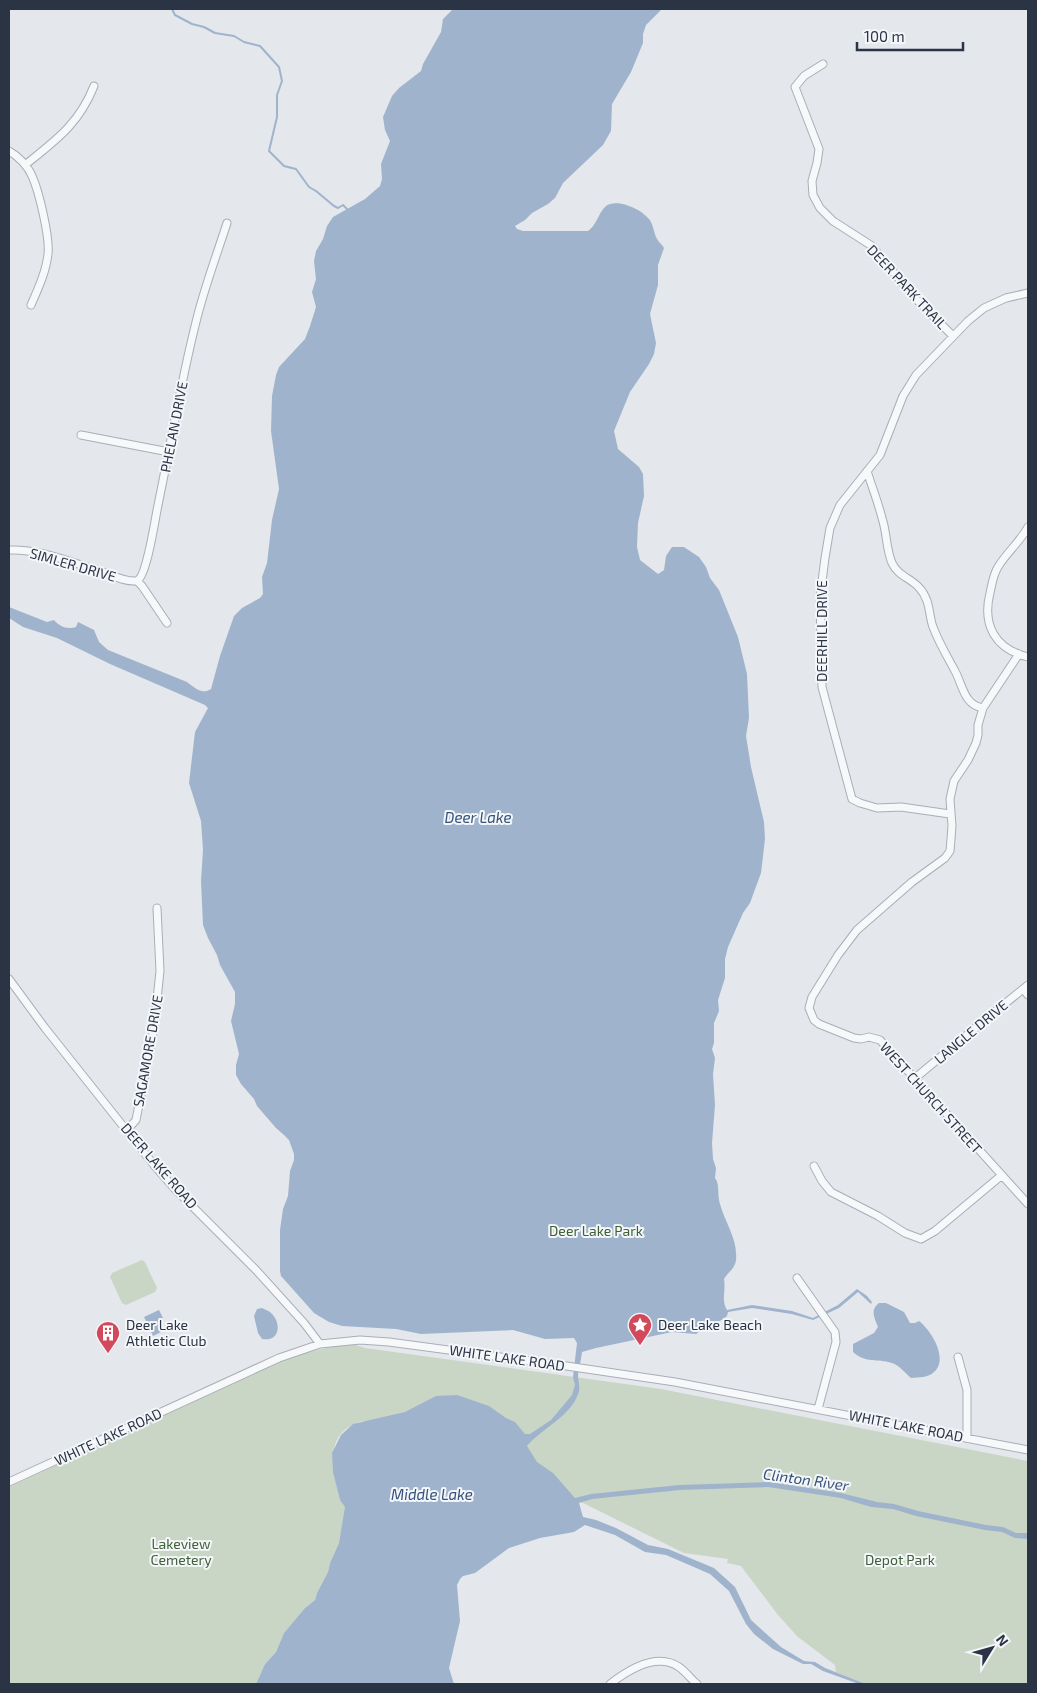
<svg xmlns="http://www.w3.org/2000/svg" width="1037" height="1693" font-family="'Exo 2',sans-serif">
<rect width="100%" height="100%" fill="#e4e7ec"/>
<path fill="#c9d6c5" d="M142 1260 145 1262 157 1288 155 1292 126 1305 122 1303 110 1277 112 1273Z
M352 1344 365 1348 661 1389 1028 1461V1684H866L836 1672 835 1665 798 1637 778 1615 741 1566 727 1563 728 1559 684 1553 583 1503 362 1421C324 1433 332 1465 339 1496 341 1501 345 1504 346 1510L339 1543 330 1563 328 1572 317 1593 315 1600 307 1606 284 1633 276 1652 265 1664 256 1684H9V1487L268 1367C296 1355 322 1347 352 1344Z"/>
<path fill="#9fb4cc" d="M453 9H662L646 25 643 34V43L631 72 612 104 611 131 603 145 563 183 555 198 548 204 532 213 525 220 515 226 517 229 523 231H588C597 225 598 213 606 206 616 198 641 209 648 218 654 224 653 232 657 239 659 243 662 244 664 248L658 265V285L650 314 656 343 654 354 649 364 630 392 614 431 618 449 639 467 643 474 644 496 638 523 637 547 640 560 658 574 664 570 666 556 672 547H684L699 557 706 567 710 578 719 590 738 637 747 674 749 718 746 736 751 767 764 822 765 839 761 873 750 903 743 913 728 947 725 959V978L718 1000 719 1011 714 1023V1043L712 1049 715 1058 713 1074 715 1105 712 1143 713 1159 716 1168 715 1178C720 1184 717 1195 720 1204 725 1223 738 1239 736 1260 735 1269 728 1272 724 1279 726 1291 721 1301 727 1310L752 1305 792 1311 813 1318 838 1305 857 1289 867 1296 872 1302 871 1304 858 1292 839 1308 813 1320 792 1314 752 1308 728 1312 727 1316C720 1322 714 1323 705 1325L703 1329 696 1334 672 1332 596 1348 582 1352C581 1360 579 1368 578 1375 578 1382 581 1388 578 1394 571 1416 540 1430 527 1446L537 1462 553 1473 575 1498 591 1494 679 1485 769 1482 841 1493 877 1502 894 1504 918 1511 986 1525 1003 1527 1016 1533H1028V1539L1015 1538 1002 1532 985 1530 916 1516 893 1509 871 1507 841 1498 768 1487 680 1490 592 1499 579 1503 583 1517 596 1520 616 1528 648 1545 668 1549 714 1568 735 1587 751 1620 781 1647 804 1661 815 1662 825 1668 866 1684H859L823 1671 811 1664H803L773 1649 754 1634 746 1624 729 1591 710 1574 666 1555 645 1552 615 1535 585 1525 574 1532 540 1538 509 1548 475 1573 463 1576 460 1579 457 1585 460 1621 449 1668 454 1684H256L265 1664 276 1652 284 1633 305 1608 315 1600 317 1593 328 1572 330 1563 339 1543 345 1507 340 1500 333 1472 332 1453 341 1435 353 1424 405 1412 436 1396 457 1395 489 1406 506 1418 515 1422 525 1434H530L551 1420 572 1395 575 1385 573 1377 577 1343 574 1338 545 1339 513 1330 421 1334 396 1329 342 1326 329 1322 314 1313 281 1276 280 1271V1230L283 1209 288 1196 290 1171 294 1160V1154L289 1140 284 1135 276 1128 257 1106 254 1099 241 1084 236 1075V1065L239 1054 231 1021 235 1004V992L220 965 217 955 208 938 203 925 201 881 203 850 201 821 189 783 195 732 208 708 205 705 110 664 57 638 23 627 9 618V607L47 622 54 620C59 626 67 630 76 627L78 622 94 630 99 642 108 650 187 682C195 688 202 695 211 689L220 656 234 616 242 608 260 598 263 594 262 577 267 563 272 520 279 489 271 431 272 396 276 375 279 367 305 339 310 326 316 307 312 292 316 279 314 261 316 251 323 239 327 226 333 217 365 199 380 186 382 179 381 164 390 141 385 130 383 117 392 96 399 88 421 71 423 64 441 32 443 19Z
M879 1303H886L904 1312 910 1323H915L919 1321C931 1330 949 1359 934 1372 928 1378 919 1377 911 1378 905 1373 899 1365 892 1363 877 1358 866 1364 853 1352V1344L874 1333 878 1327C874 1317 870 1310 879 1303Z
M262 1308C266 1310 270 1311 273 1315 282 1326 278 1342 262 1339L258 1333 254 1316 257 1309Z
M159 1310 163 1318 158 1321 163 1331 153 1336 144 1317Z"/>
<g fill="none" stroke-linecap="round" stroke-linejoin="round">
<path stroke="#9fb4cc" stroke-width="2" d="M172 9 175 15 192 24 204 27 215 33 234 36 244 42 260 46 279 67 282 81 277 95V117L269 151 284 166 296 169 309 187 316 191 334 206 338 208 343 205 347 209"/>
<g stroke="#a9aeb7" stroke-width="9">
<path id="minor" d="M823 64 804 76 795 87 819 149 817 163 812 181 813 195 820 208 833 221 872 246 913 296 953 336
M9 151C18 156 28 166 32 176 39 191 50 238 48 254 46 272 38 289 31 305
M25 165C56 140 79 124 94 86
M81 435 169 452
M867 471C872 487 878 502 882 518 887 533 886 549 892 563 900 580 919 578 927 601 930 610 930 619 933 627 939 643 947 656 955 671 963 686 964 705 983 708
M1028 527C1020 542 1007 552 998 567 993 575 992 584 990 593 982 625 995 649 1028 657
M9 550C40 549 70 562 100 571 111 575 125 582 137 581
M137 581C147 576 155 519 158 505 171 443 181 380 197 318 205 286 217 254 227 223
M137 581 142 586 167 623
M1019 654 983 708 978 725V735L976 743 968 760 954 781 950 799 952 826 950 851 945 858 912 882 857 930 838 955 812 997 809 1008 814 1020 819 1024 854 1038 861 1039 869 1037 880 1040 1028 1204
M950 814 901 807 877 808 860 803 852 799 822 687 820 597 825 558 830 528 840 505 880 455 903 396 916 375 968 321 984 308 1006 298 1028 293
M9 979 45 1028 154 1165 174 1188 256 1270 304 1323 320 1344
M1023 989 1028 995
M914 1079 986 1019 1028 985
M127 1130 136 1120 154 1028 160 971 157 908
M814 1166 822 1181 831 1192 878 1216 905 1233 921 1239 935 1231 1002 1175
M797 1278 835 1332 836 1342 818 1409
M958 1357 967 1390V1438
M9 1482 279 1358 320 1344 360 1340 389 1342 553 1364 675 1382 1028 1450
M610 1684C628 1670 657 1652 679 1667 686 1672 691 1679 697 1684"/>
</g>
<use href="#minor" stroke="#f7f8fa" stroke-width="7"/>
</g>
<defs>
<g id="sight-pin" transform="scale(1.25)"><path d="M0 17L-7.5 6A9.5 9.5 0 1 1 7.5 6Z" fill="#d1495b" stroke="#f4f6f9"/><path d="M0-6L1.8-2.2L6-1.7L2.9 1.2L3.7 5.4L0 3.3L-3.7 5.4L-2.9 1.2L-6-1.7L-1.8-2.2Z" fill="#fff"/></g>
<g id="building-pin" transform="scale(1.25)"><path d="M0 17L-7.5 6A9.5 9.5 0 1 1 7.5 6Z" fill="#d1495b" stroke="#f4f6f9"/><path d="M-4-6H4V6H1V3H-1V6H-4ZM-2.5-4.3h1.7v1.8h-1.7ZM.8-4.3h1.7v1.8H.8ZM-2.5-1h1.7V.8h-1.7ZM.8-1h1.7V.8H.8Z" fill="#fff"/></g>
</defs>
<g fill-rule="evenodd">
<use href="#sight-pin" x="640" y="1325"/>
<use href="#building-pin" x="108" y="1333"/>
</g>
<g text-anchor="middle" stroke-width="4" stroke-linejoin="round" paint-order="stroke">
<g font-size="14" fill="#2b3445" stroke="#f4f6f9">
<text transform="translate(907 287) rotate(47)" y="5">DEER PARK TRAIL</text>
<text transform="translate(174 427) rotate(-79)" y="5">PHELAN DRIVE</text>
<text transform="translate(73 565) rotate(16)" y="5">SIMLER DRIVE</text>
<text transform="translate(822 631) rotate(-90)" y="5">DEERHILL DRIVE</text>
<text transform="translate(971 1032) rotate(-40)" y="5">LANGLE DRIVE</text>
<text transform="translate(148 1051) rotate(-80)" y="5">SAGAMORE DRIVE</text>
<text transform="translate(931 1098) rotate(48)" y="5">WEST CHURCH STREET</text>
<text transform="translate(159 1166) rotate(49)" y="5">DEER LAKE ROAD</text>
<text transform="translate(507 1358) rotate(8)" y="5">WHITE LAKE ROAD</text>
<text transform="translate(906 1426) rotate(11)" y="5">WHITE LAKE ROAD</text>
<text transform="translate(108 1437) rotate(-25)" y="5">WHITE LAKE ROAD</text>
</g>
<g font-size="14" fill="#3f6138" stroke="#f4f6f9">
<text x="596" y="1236">Deer Lake Park</text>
<text x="181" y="1549">Lakeview<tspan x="181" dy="16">Cemetery</tspan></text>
<text x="900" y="1565">Depot Park</text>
</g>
<g font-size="14" fill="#2b3445" stroke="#f4f6f9" text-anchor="start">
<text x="126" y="1330">Deer Lake<tspan x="126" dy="16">Athletic Club</tspan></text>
<text x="658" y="1330">Deer Lake Beach</text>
</g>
<g font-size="15" font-style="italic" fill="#34527a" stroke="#f4f6f9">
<text x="478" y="823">Deer Lake</text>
<text transform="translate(806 1480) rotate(8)" y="5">Clinton River</text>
<text x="432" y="1500">Middle Lake</text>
</g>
</g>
<rect width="1037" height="1693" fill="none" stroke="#2b3445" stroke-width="20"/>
<g transform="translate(992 1648) rotate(53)" stroke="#f4f6f9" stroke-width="4" paint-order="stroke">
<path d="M0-4L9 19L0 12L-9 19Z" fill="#2b3445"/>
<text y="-8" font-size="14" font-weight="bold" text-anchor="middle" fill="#2b3445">N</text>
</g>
<path d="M857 42v8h106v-8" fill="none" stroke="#2b3445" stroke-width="2.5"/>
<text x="864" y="42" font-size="15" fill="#2b3445" stroke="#f4f6f9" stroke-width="4" paint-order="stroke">100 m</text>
</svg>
